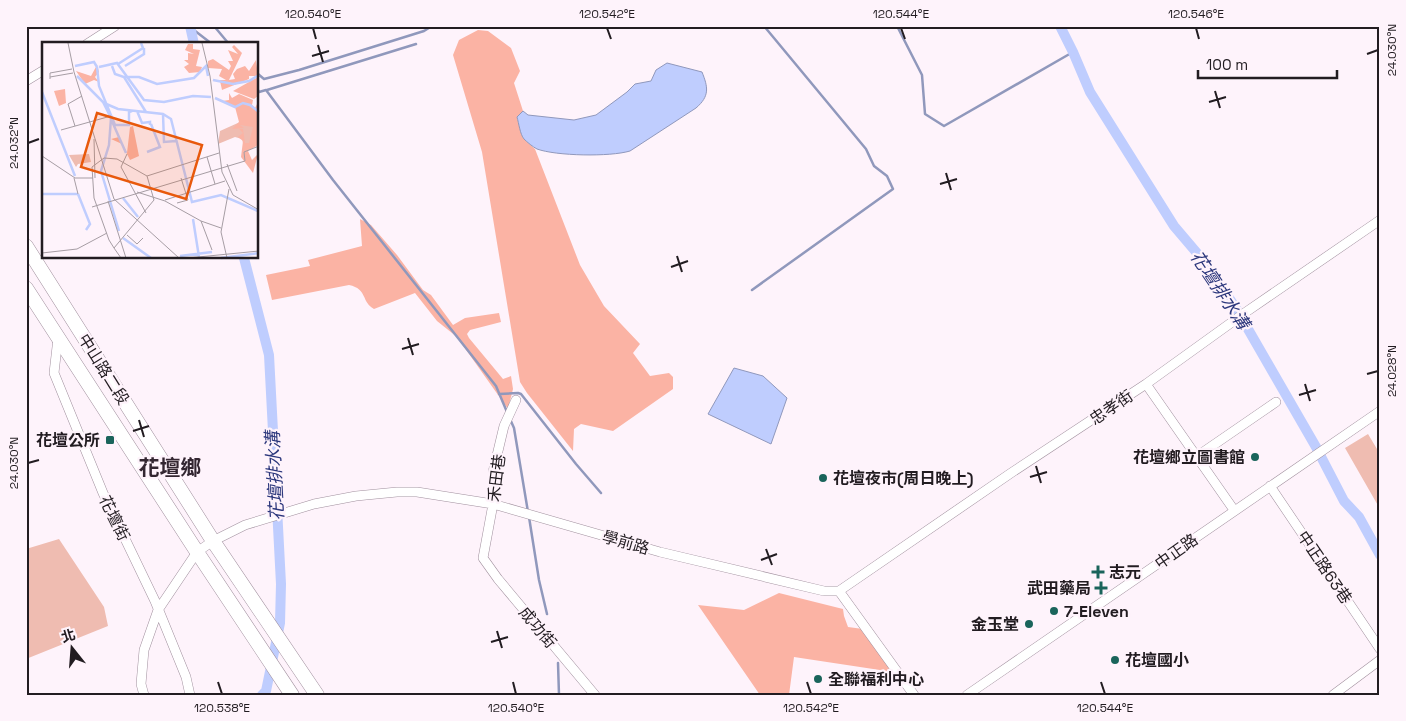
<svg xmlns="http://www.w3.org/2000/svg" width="1406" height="721" font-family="'Space Grotesk','Noto Sans TC',sans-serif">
<rect width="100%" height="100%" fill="#fef3fb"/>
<path fill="#efbcb1" d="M1368 434 1380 454V509L1345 448Z
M59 539 104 607 108 626 26 659V549Z"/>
<path fill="#fbb3a4" d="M478 30 488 31 511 48 520 71 514 83 523 111 517 117 523 138 535 149 580 265 604 306 640 344 633 353 650 376 669 373 673 377V389L613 431 581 424 574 429 573 451 527 393 520 382 482 152 453 55 459 40Z
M360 219 371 225 397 255 423 290 431 295 453 325 465 318 499 313 501 322 470 330 467 334 469 338 503 379 511 376 513 389 508 409 457 337 437 321 415 293 374 309C361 302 368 289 349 285L272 300 266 275 310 266 308 260 362 246Z
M779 593 843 609 844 616 848 627 863 629 893 672 794 657 789 695H760L698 605 744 610Z"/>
<path fill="#bfcdfe" stroke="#9098bc" d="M667 63 702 72C708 87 710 96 696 108L630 151C610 157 556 156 537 149 533 147 527 142 524 139 520 134 519 124 517 117L523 111 528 115 574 120 596 115 627 92 635 84 651 81 656 70Z
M734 368 763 376 787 398 771 444 708 414Z"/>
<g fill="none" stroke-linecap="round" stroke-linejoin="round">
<path stroke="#9098bc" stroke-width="2.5" d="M214 26 229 44
M897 26 922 75 925 114 944 126 1073 52
M190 27 212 44
M258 74 264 79 299 70 424 31 432 26
M258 90 259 92 266 90 333 180 496 386 507 412
M267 90 416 44
M752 290 893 189 887 176 874 166 866 149 764 26
M499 394 518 393 521 394 576 464 601 493
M510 419 514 428 528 512
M529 517 539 580 547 614
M558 663 559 695"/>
<path stroke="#bfcdfe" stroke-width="10" d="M190 26 194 44
M1060 26 1073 52 1090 92 1174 226 1208 266 1237 310 1316 447 1344 501 1359 517 1380 555
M244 258 269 355 281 584 280 623 266 691 262 695"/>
<g stroke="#a1909e" stroke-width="10">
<path id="street" d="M87 44 115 26
M26 81 44 70
M58 338 54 373 103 493 155 601 186 677 190 695
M1146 384 1234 510
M516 400 504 426 493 472V504L483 558 498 579 595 695
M1196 457 1276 402
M1270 486 1380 649
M839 591 1011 473 1146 384 1246 312 1380 220
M144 695 141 684 144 650 158 610 197 552 213 541 245 525 314 504 356 496 397 492H417L493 504 660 552 824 591H839L914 695
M967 695 1380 411
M1333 695 1380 660"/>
</g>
<g stroke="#a1909e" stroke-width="15">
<path id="primary" d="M26 246 213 541 317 695
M26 288 197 552 292 695"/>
</g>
<use href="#street" stroke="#fff" stroke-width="9"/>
<use href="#primary" stroke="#fff" stroke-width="14"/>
</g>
<path fill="none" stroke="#221c21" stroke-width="2" d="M313 28 316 39M607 28 611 39M901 28 905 39M1196 28 1199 39M318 45 323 62M1367 54 1378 50M312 56 329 51M1215 91 1220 108M1209 102 1226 97M28 143 39 139M946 173 951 190M940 184 957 179M677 256 682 272M671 267 688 261M408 338 413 355M402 349 419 344M1367 374 1378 371M1305 384 1310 401M1299 395 1316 390M139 420 144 437M133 431 149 426M28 463 39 460M1036 466 1041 483M1030 477 1047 472M766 549 772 565M761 560 777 554M497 631 502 648M491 642 508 637M218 682 222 694M513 682 516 694M807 682 811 694M1101 682 1105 694"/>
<g fill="#1a645b" stroke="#fef3fb" stroke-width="2">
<rect x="105" y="435" width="10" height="10" rx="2.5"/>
<circle cx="1255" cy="457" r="5"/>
<circle cx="823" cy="478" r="5"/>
<path d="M1095.5 564.5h5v5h5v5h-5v5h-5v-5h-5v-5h5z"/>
<path d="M1098.5 580.5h5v5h5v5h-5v5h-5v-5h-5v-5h5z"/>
<circle cx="1054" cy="611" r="5"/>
<circle cx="1029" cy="624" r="5"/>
<circle cx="1115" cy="660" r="5"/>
<circle cx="818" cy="679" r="5"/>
</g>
<g text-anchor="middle" stroke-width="4.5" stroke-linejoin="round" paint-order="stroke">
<g font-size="16" fill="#221c21" stroke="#fef3fb">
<text transform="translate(104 369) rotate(58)" y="6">中山路二段</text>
<text transform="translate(1111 407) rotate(-34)" y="6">忠孝街</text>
<text transform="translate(496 478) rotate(-83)" y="6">禾田巷</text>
<text transform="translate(115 518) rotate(64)" y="6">花壇街</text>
<text transform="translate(626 542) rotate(16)" y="6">學前路</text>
<text transform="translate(1176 551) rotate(-35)" y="6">中正路</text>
<text transform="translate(1325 567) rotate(56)" y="6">中正路63巷</text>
<text transform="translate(538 627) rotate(50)" y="6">成功街</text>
</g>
<g font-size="16" font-weight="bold" fill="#221c21" stroke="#fef3fb" text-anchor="start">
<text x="100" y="446" text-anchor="end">花壇公所</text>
<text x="1245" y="463" text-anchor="end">花壇鄉立圖書館</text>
<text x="833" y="484">花壇夜市(周日晚上)</text>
<text x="1109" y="578">志元</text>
<text x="1091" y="594" text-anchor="end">武田藥局</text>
<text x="1064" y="617">7-Eleven</text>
<text x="1019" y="630" text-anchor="end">金玉堂</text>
<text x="1125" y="666">花壇國小</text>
<text x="828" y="685">全聯福利中心</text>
</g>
<g font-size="18" font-style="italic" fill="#2c377c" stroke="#fef3fb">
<text transform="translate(1220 290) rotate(56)" y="6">花壇排水溝</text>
<text transform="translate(275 476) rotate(-93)" y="6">花壇排水溝</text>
</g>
<g font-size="21" font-weight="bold" fill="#332631" stroke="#fef3fb">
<text x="170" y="475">花壇鄉</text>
</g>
</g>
<g transform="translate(42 42)">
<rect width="216" height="216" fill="#fef3fb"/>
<path d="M198 80 216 84 209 101 202 105 200 97 193 95 176 102 178 89ZM47 112 49 120 36 122 34 125 27 113Z" fill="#efbcb1"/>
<path d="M146 2H151V7L158 8 154 24 160 25 158 30 147 31 142 25 147 22 142 18H146V11L152 12 143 8ZM192 3 200 11 187 38 193 37 191 32 195 27 203 24 207 29 214 18 216 34H207V37L180 48 178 39 169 38H184L177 34 180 27 166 26V19L171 17 187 28 189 24 186 19H191L186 8 196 12 190 5ZM55 23 57 30 53 35 57 40 52 38 43 42 34 29 49 34ZM216 35V54L212 57 191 49ZM23 47 24 61 17 64 12 49ZM187 51 190 56 197 52 211 58 210 63 213 66 216 60V103L206 109 210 118 216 112 211 131 199 115 201 99 196 95 201 91 197 87H201L203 101H207L211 85 198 83 202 86 190 87 197 80 193 65 180 59 187 58ZM91 84 97 114 88 118 80 102 69 97 77 95 85 111 88 85Z" fill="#fbb3a4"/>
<path fill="none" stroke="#bfcdfe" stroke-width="2.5" d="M76 22 101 6 99 1M33 24 52 20 55 25M70 24 73 32 82 35 104 70M83 24 102 12V6M55 25 57 44 73 83H87V70L90 69M57 25 75 21 102 58 122 60 151 54 169 55M35 34 61 60 69 76 67 103 59 129 77 189M82 35H97L115 42 152 36 164 24 166 34M171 38 191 42 207 39 217 33M0 50 33 134M173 56 193 65 201 61 208 63 217 70M62 61 76 67 121 72 129 77 150 160 179 153 216 169M95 69 100 81 108 80V83M121 72 122 100 134 99M69 77 84 111M105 110 118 105 109 82M0 152H36M36 152 48 182 44 188M81 156 96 175M151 177 157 215M81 196 109 216M138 214 170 210M179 216 217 211"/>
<path fill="none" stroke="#a69da4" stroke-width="1" d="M26 1 32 30 72 157 137 216M160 1 168 34 180 130 191 153 217 168M8 35 31 31M8 37V31L30 27M33 84 26 62 40 54M19 88 69 74M52 97 53 136M85 112 79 125 104 171M0 114 33 136H51M165 115 173 142M185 122 195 149M105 134 177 111M32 136 36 152M95 150 123 159 159 179 179 186M123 158 183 139M66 159 84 216M135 161 146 158 139 136M50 165 203 119 202 110 217 104M159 179 170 208M85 193 95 202 101 196M72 206 112 158 105 134 75 117 62 116 50 125 52 156 67 198 72 206 79 216M0 211 35 207 65 191M146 216 217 209M185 216 179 190 187 147"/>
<path fill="#e8590c" fill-opacity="0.15" stroke="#e8590c" stroke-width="2.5" d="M55 71 160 103 144 157 39 125Z"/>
<rect width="216" height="216" fill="none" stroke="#221c21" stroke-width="2.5"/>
</g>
<rect width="1406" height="721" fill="none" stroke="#fef3fb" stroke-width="55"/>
<g transform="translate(72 648) rotate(343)" stroke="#fef3fb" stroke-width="4" paint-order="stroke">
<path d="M0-4L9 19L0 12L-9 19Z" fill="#221c21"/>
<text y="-8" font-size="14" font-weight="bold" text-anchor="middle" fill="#221c21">北</text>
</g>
<path d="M1198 70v8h139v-8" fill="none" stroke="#221c21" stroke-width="2.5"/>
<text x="1206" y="70" font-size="15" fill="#221c21" stroke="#fef3fb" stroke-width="4" paint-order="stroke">100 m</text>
<rect x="28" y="28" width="1350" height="666" fill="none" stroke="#221c21" stroke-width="2"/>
<g font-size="12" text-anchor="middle" fill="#221c21">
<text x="313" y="18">120.540°E</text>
<text x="607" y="18">120.542°E</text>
<text x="901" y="18">120.544°E</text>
<text x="1196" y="18">120.546°E</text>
<text transform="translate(1392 50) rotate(-90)" y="4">24.030°N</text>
<text transform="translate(14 143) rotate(-90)" y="4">24.032°N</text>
<text transform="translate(1392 371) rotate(-90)" y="4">24.028°N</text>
<text transform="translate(14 463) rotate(-90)" y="4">24.030°N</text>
<text x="222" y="712">120.538°E</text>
<text x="516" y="712">120.540°E</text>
<text x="811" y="712">120.542°E</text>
<text x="1105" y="712">120.544°E</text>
</g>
</svg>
